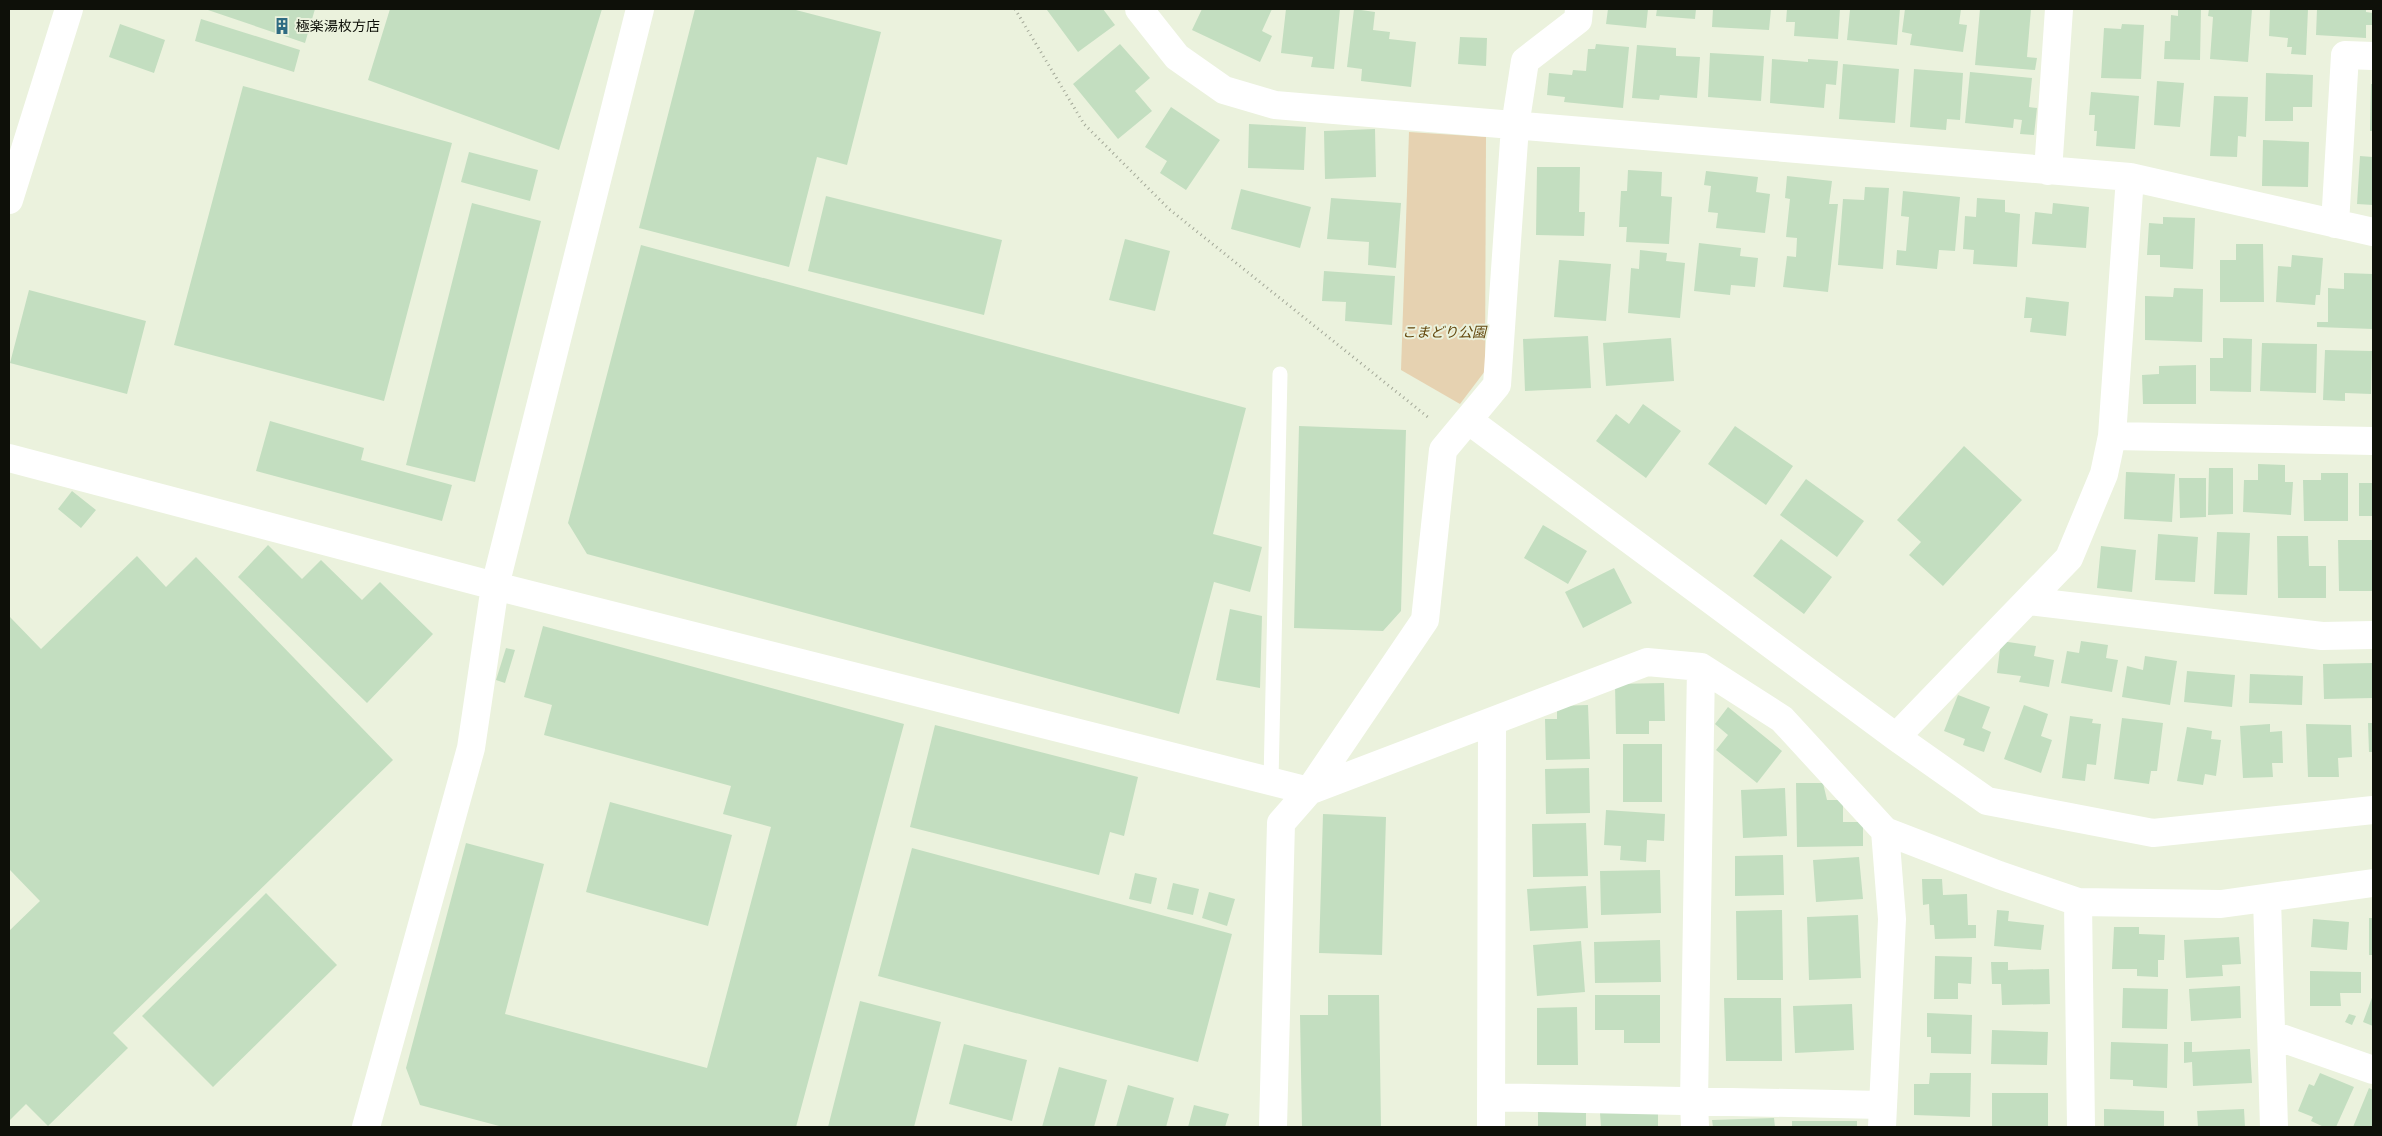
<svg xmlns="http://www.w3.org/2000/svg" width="2382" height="1136" font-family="'PT Serif','Noto Sans JP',serif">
<rect width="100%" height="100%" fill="#ebf2dd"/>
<path fill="#e6d2b1" d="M1409 132 1486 137 1485 371 1460 404 1401 370Z"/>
<path fill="#c3dec0" d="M205 9H315L305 43Z
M390 9H602L559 150 368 80Z
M695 9H792L881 32 847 165 817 157 789 267 639 228Z
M1049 9H1103L1115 25 1078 52 1047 10Z
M1202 9H1272L1262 31 1272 36 1260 62 1192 30Z
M1286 9H1340L1334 69 1311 67 1313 57 1281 53Z
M1354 9 1375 12 1373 30 1390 32 1389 39 1416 42 1411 87 1361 81 1362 69 1347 67Z
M1608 9H1648L1646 28 1606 24Z
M1657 9H1696L1695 19 1656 16Z
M1713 9H1771L1769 30 1712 27Z
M1787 9H1840L1838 39 1794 36 1795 22H1786Z
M1900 9 1897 45 1847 40 1850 10Z
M1905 9H1961L1959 24 1967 25 1963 52 1910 45 1912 34 1902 32Z
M1980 9H2031L2027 57 2037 58 2035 70 1975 65Z
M2178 9H2201L2200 60 2164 59 2165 41H2170L2171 15 2178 16Z
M2209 9H2252L2248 62 2210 59 2213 17 2208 16Z
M2270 9H2308L2306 55 2291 54 2292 47H2287L2288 38 2269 36Z
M2317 9H2366V12L2373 13V25H2366V38L2316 35Z
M201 19 300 50 294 72 195 41Z
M120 24 165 40 154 73 109 57Z
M2122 24 2144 25 2141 79 2101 78 2104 28 2121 29Z
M1460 37 1487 38 1486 66 1458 64Z
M1120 44 1150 78 1135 91 1152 111 1118 139 1073 84Z
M1596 44 1629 47 1623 108 1564 102 1565 97 1547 95 1549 73 1572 75 1573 70 1586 71 1588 49H1595Z
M1637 45 1676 48V56L1700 57 1697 98 1660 95 1659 100 1632 98Z
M1710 53 1764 56 1761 101 1708 97Z
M1772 59 1808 62V59L1838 61 1836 85 1826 84 1824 108 1770 103Z
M1843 64 1899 69 1895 123 1839 119Z
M1914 69 1963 73 1960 120 1947 119 1946 130 1910 127Z
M1970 72 2032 78 2029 107 2037 108 2034 135 2020 134 2022 120 2014 119 2013 128 1965 123Z
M2266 73 2313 75 2312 107H2293V121H2265Z
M2157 81 2184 83 2180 127 2154 125Z
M2371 84H2373V131H2370Z
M243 86 452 143 384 401 174 345Z
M2091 92 2139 96 2135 149 2096 146 2097 131H2094L2095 115H2089Z
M2214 96 2248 97 2246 137 2238 136 2237 157 2210 156Z
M1171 107 1220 140 1186 190 1160 173 1167 161 1145 147Z
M1249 124 1306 127 1304 170 1248 168Z
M1375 129 1376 177 1325 179 1324 131Z
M2263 140 2309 142 2308 187 2262 186Z
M469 152 538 170 530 201 461 182Z
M2360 156 2373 157V205L2357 204Z
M1537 167H1580L1579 212H1585L1584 236 1536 235Z
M1628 170 1662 172 1661 196 1672 197 1669 244 1626 242 1627 227H1619L1621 191H1627Z
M1706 171 1758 177 1756 192 1770 194 1765 233 1716 228 1718 213 1708 212 1711 186 1704 185Z
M1787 176 1832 181 1829 204H1838L1828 292 1783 287 1787 256 1796 257 1797 238 1786 237 1790 199 1785 198Z
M1865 187 1889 188 1883 269 1838 265 1843 199 1864 200Z
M1241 189 1311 207 1300 248 1231 229Z
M1903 191 1960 197 1955 251 1939 250 1937 269 1896 265 1897 250 1906 251 1909 217 1901 216Z
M826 196 1002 240 984 315 808 271Z
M1331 198 1401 203 1396 268 1368 265 1369 242 1327 239Z
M1977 198 2005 200V212L2020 214 2017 267 1973 264 1974 250 1963 249 1965 216 1976 217Z
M472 203 541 221 475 482 406 465Z
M2053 203 2089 207 2086 248 2032 244 2035 212 2052 214Z
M2163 217 2195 218 2193 269 2160 267V255H2147L2149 223 2163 224Z
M1125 239 1170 251 1155 311 1109 300Z
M1699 243 1741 248 1740 256 1758 258 1755 287 1731 285 1730 295 1694 291Z
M2236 244H2263L2264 302H2220V260H2236Z
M641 245 1246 408 1213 534 1262 547 1250 592 1214 582 1179 714 587 554 568 523Z
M1640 250 1667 253 1666 261 1685 263 1680 318 1628 313 1631 268 1639 269Z
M2292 255 2323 258 2320 295H2316L2315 305 2276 302 2278 266 2291 267Z
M1559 260 1611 264 1606 321 1554 317Z
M1324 271 1395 276 1392 325 1345 321 1346 302 1322 301Z
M2344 273 2373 274V329L2317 327V322H2328V288L2344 289Z
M2174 288 2203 289 2202 342 2145 340V296L2173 297Z
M29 290 146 321 127 394 10 363Z
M2026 297 2069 302 2066 336 2030 332 2032 318H2024Z
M1588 336 1591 388 1525 391 1523 339Z
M1671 338 1674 381 1606 386 1603 343Z
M2223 338 2252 339 2251 392 2210 391V358H2223Z
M2262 343 2317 344 2316 393 2260 391Z
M2325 350 2372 351 2371 394 2345 393V401L2323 400Z
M2196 365V404H2143L2142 375 2159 374V366Z
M1643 404 1681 431 1646 478 1596 441 1616 414 1629 424Z
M270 421 364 448 361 460 452 485 442 521 256 471Z
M1299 426 1406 430 1401 611 1383 631 1294 628Z
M1735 426 1793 466 1766 505 1708 464Z
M1964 446 2022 500 1943 586 1909 555 1921 542 1897 520Z
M2258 464 2285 465V482H2293L2291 515 2243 512 2244 480H2258Z
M2209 468H2233V514L2208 515Z
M2126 472 2175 474 2172 522 2124 519Z
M2321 473H2348V521H2304L2303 480H2321Z
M2179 478H2206V517L2180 518Z
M1806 479 1864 521 1837 557 1780 515Z
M2359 483H2373V516H2359Z
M72 491 96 510 81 528 58 509Z
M1543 525 1587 551 1568 584 1524 558Z
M2217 532 2250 533 2247 595 2214 594Z
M2158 534 2198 537 2195 582 2155 580Z
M2277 536H2308L2309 566H2326V598H2278Z
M1781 539 1832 577 1804 614 1753 576Z
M2338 540H2373V591H2339Z
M268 545 302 579 321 560 362 600 380 582 433 634 367 703 238 577Z
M2101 546 2136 550 2132 592 2097 588Z
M137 556 166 587 196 557 393 760 113 1033 128 1048 48 1126 26 1104 9 1121V931L40 901 9 869V616L41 649Z
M1614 568 1632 603 1583 628 1565 592Z
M1230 609 1262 616 1260 688 1216 680Z
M543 626 904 724 796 1127H503L420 1105 406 1068 466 843 544 864 505 1014 707 1068 771 827 723 814 731 786 544 735 552 705 524 697Z
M2001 641 2036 646 2034 656 2054 660 2049 687 2019 682 2021 676 1997 673Z
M2081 641 2108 645 2106 658 2118 660 2112 692 2061 683 2067 651 2079 653Z
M506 648 515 650 505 683 496 680Z
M2145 656 2177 661 2170 705 2122 697 2127 666 2143 670Z
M2373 663V698L2324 699 2323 664Z
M2187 671 2235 675 2232 707 2184 702Z
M2250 674 2303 676 2302 705 2249 703Z
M1664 683 1665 721H1649V734H1616L1615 684Z
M1958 695 1990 707 1982 728 1991 732 1984 752 1963 745 1965 739 1944 731Z
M1588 705 1590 759 1546 760 1545 719H1557V706Z
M2024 705 2048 714 2041 736 2052 740 2041 773 2004 759Z
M1728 707 1782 751 1757 783 1716 750 1728 735 1715 724Z
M2070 716 2093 719 2092 723 2101 724 2096 765 2087 764 2085 781 2062 778Z
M2122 718 2163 723 2157 771H2151L2149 784 2114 779Z
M2368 723H2373V752H2369Z
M2270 724V732L2282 731 2283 763H2272L2273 777 2243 778 2240 726Z
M2306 724 2351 725 2352 757 2338 758 2339 777H2308Z
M935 725 1138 777 1124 836 1110 832 1099 875 910 827Z
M2187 727 2212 731 2211 739 2221 740 2216 776 2205 774 2203 785 2177 781Z
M1623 744H1662V802H1623Z
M1589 768 1590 813 1546 814 1545 769Z
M1796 783H1823L1827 800H1843V822H1863V846L1797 847Z
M1785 788 1787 836 1743 838 1741 790Z
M610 802 732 835 708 926 586 892Z
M1606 810 1665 814 1664 841 1647 840 1646 862 1620 860 1621 846 1604 845Z
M1323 814 1386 817 1382 955 1319 953Z
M1586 823 1588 876 1533 877 1532 824Z
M912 848 1232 934 1198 1062 878 976Z
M1783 855 1784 895 1735 896V856Z
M1859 857 1863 899 1816 902 1813 860Z
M1660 870 1661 913 1601 915 1600 871Z
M1135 873 1157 878 1151 904 1129 899Z
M1922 879H1942L1943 895 1967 894 1968 925H1976V938L1935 939 1934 925H1930L1929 904 1923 905Z
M1173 883 1199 889 1193 915 1167 909Z
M1586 886 1588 928 1530 931 1527 889Z
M1209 892 1235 899 1227 926 1202 918Z
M266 893 337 965 213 1087 142 1016Z
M1782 910 1783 980H1737L1736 911Z
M1997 910 2009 911 2008 921 2044 925 2041 950 1994 946Z
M1858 915 1861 978 1809 980 1807 917Z
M2369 918H2373V955H2369Z
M2313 919 2349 922 2347 950 2311 947Z
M2114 927H2139V934L2165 935 2164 960H2158V977L2137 976V969H2112Z
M2239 937 2241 964 2222 965 2223 976 2186 978 2184 940Z
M1660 940 1661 982 1595 983 1594 942Z
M1581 941 1585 992 1537 996 1533 945Z
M1935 956 1972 957 1971 984 1958 983V999H1934Z
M1991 962H2008V970L2049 969 2050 1004 2002 1005 2001 984H1992Z
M2310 971 2361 972V993H2340L2341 1006H2310Z
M2240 986 2241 1018 2191 1021 2189 989Z
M2123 988 2168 989 2167 1029 2122 1028Z
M1328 995H1379L1381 1127H1302L1300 1015H1328Z
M1595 995H1660V1043H1624V1030H1595Z
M2373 995V1026L2363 1022Z
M1724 998H1781L1782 1061H1726Z
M860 1001 941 1022 914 1127H828Z
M1852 1004 1854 1050 1795 1053 1793 1006Z
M1577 1007 1578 1065H1537V1008Z
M1927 1013 1972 1015 1971 1054 1931 1053V1037H1927Z
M2349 1014 2356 1016 2352 1025 2345 1022Z
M1992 1030 2048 1032 2047 1065 1991 1064Z
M2111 1042 2168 1044 2167 1088 2133 1086V1080L2110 1079Z
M2184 1042H2192V1052L2250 1049 2252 1083 2193 1086 2192 1062 2184 1063Z
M964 1044 1027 1060 1012 1121 949 1104Z
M1059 1067 1107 1080 1094 1127H1042Z
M1930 1073H1971L1970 1117 1914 1115V1084H1929Z
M2320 1073 2354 1087 2336 1127H2324L2311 1121 2313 1117 2298 1111 2309 1084 2314 1086Z
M1128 1085 1174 1098 1166 1127H1116Z
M2369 1088 2373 1090V1127H2353Z
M1992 1093H2048V1127H1992Z
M1194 1105 1229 1114 1225 1127H1188Z
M2104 1109 2164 1111V1127H2104Z
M2244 1109 2245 1127H2198L2197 1111Z
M1538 1112H1586V1127H1538Z
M1658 1112V1127H1601L1600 1113Z
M1774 1118 1775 1127H1713L1712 1120Z
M1792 1121H1857V1127H1792Z"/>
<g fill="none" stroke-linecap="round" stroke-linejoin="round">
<path stroke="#a3a898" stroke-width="3" stroke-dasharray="1 4" stroke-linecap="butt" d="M1015 9 1084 124 1169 209 1429 418"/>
<path stroke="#fff" stroke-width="15" d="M1271 781 1280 374"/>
<path stroke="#fff" stroke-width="28" d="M1139 9 1177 57 1224 90 1275 105 2130 177
M2048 171 2059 9
M9 200 69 9
M2335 224 2345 55 2373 56
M1468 420 1896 737 1987 801 2153 833 2373 810
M2112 436 2373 441
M9 458 495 586 1309 791 1647 662 1701 667 1782 719 1885 831 1999 875 2078 902 2221 904 2373 883
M2028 601 2322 636 2373 635
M1896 737 2069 558 2104 474 2112 436 2130 177 2373 232
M2267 899 2274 1127
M2078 902 2081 1127
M2273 1035 2373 1070
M1492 1097 1882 1105
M366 1127 471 748 495 586 640 9
M1273 1127 1281 823 1309 791 1425 620 1443 450 1497 385 1515 126 1525 61 1578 20 1579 9
M1491 1127 1492 723
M1695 1127 1694 1102 1701 667
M1882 1127 1892 919 1885 831"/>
</g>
<defs>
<g id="building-bare" transform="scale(1.35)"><path d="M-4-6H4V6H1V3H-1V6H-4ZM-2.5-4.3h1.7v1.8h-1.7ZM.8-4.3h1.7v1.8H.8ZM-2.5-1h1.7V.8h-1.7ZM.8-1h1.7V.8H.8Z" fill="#2e6b82" stroke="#ebf2dd" stroke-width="2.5" paint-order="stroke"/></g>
</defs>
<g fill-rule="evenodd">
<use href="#building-bare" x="282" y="26"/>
</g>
<g text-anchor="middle" stroke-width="4" stroke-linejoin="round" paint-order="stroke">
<g font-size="14" fill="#0e1009" stroke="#ebf2dd" text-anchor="start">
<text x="296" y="31">極楽湯枚方店</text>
</g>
<g font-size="14" font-style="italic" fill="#63470c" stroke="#ebf2dd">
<text x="1444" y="337">こまどり公園</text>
</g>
</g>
<rect width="2382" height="1136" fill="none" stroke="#0e1009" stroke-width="20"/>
</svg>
